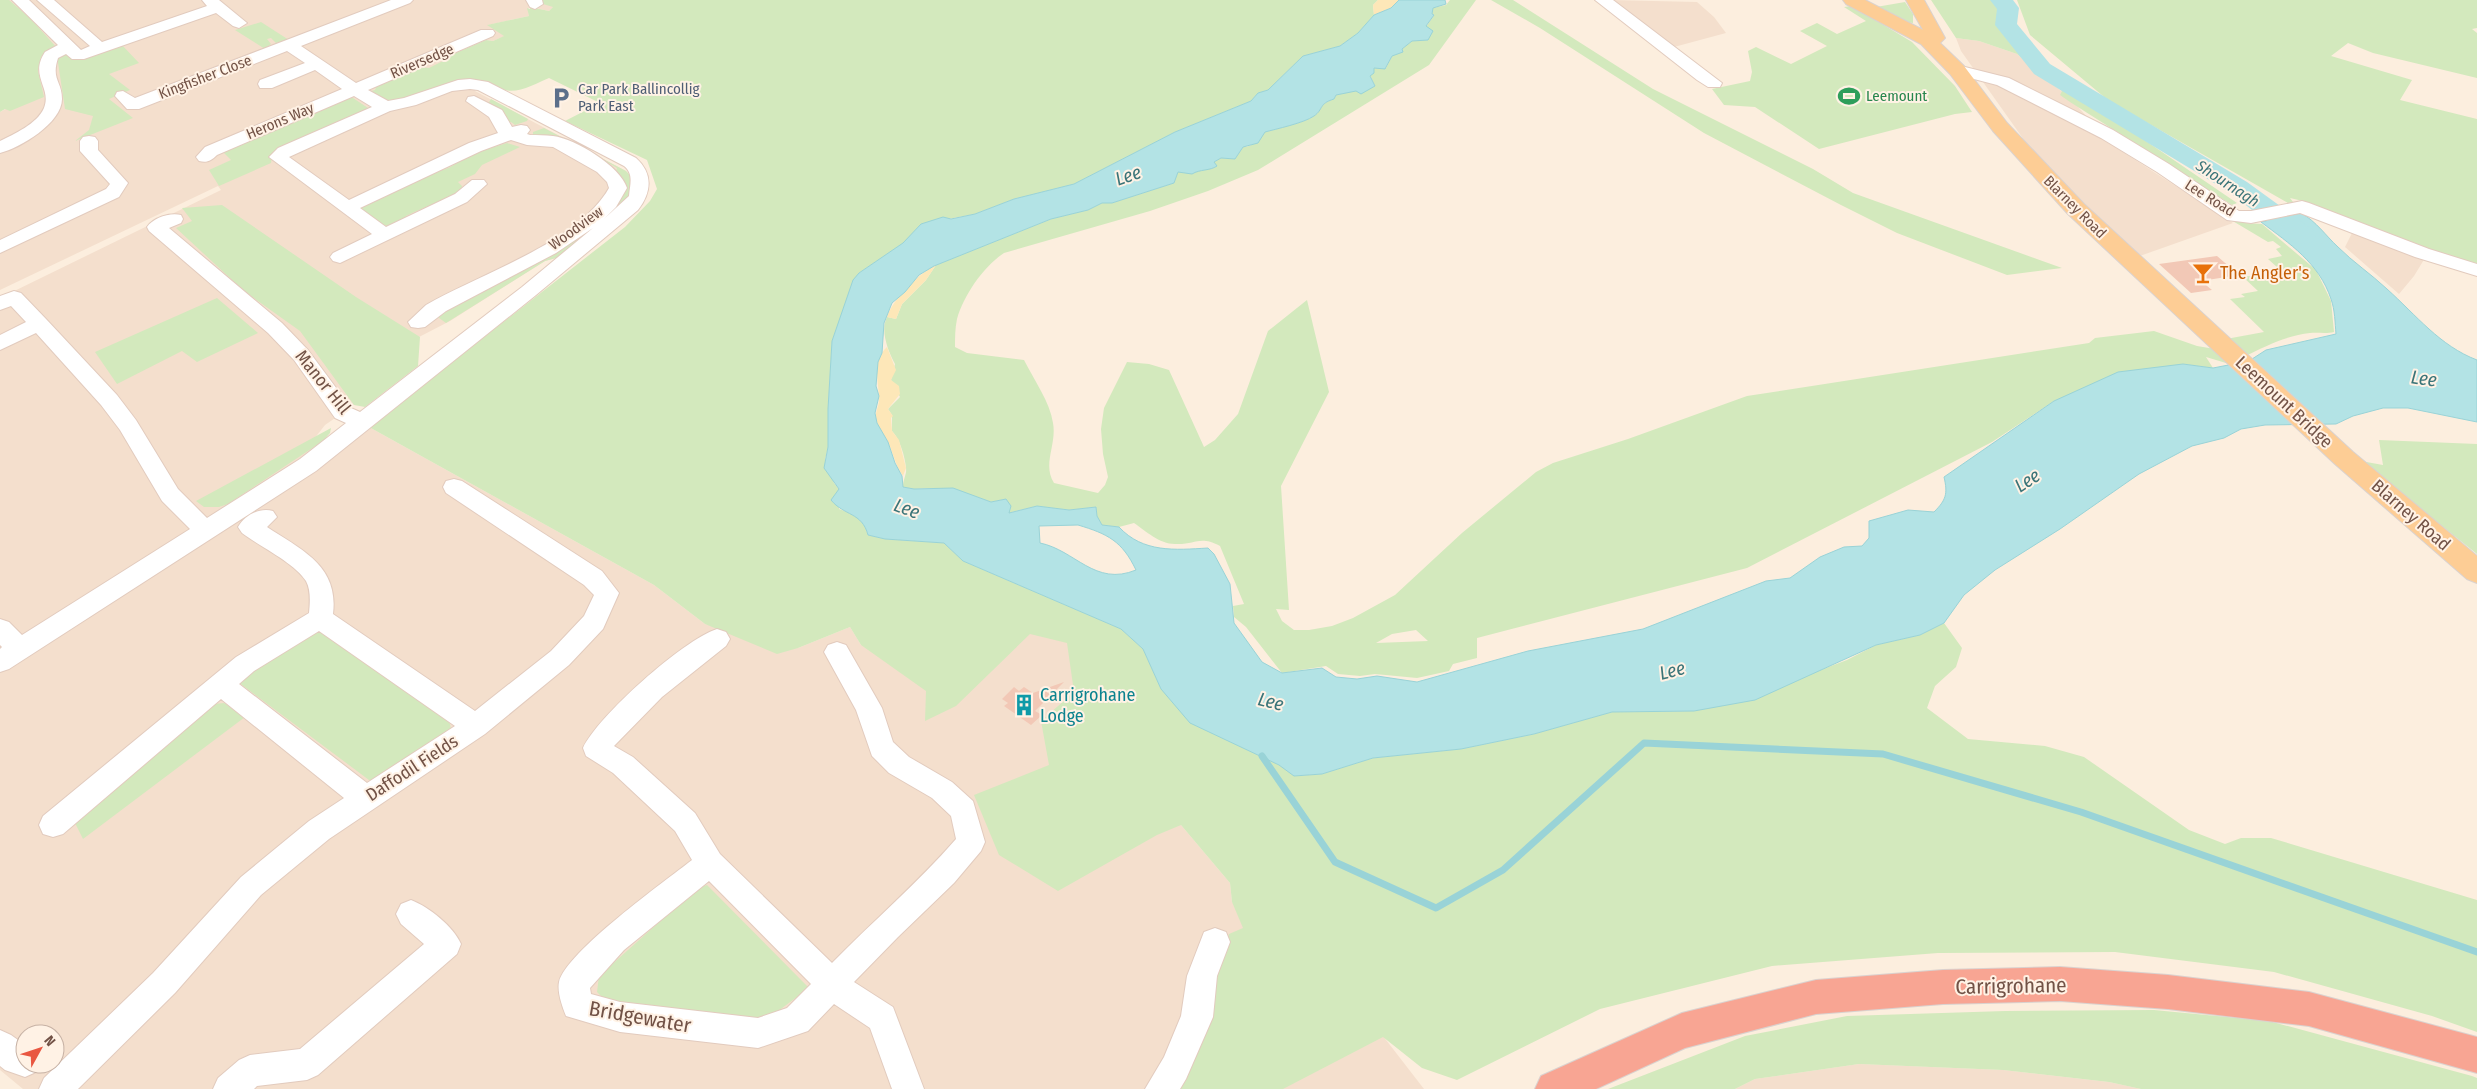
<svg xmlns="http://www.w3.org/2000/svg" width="2477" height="1089" font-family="'Fira Sans Condensed',sans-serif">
<rect width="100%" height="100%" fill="#fceede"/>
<path fill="#f4dfcd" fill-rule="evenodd" d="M0 0H561L549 11 530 7 528 9 529 16 488 25 505 36 493 41 486 40 446 57 482 80 475 91 626 171 632 194 560 257 545 261 450 321 419 337 354 405 325 425 314 439 338 453 369 427 654 585 705 624 798 648 850 627 861 645 1018 599 1086 629 1181 825 1230 883 1232 902 1383 1036 1424 1089H23L0 1070V298L221 190 218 186 0 290V112L17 103ZM25 1034H55V1064H25Z
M1610 0 1697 2 1714 17 1726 33 1674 47Z
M1956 38 1979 41 2017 54 2071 99 2112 145 2233 223 2137 257 2046 171 1961 51Z
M2353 231 2425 258 2414 276 2399 294 2345 247Z
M1859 1064 2003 1070 2109 1082 2141 1089H1735L1755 1079Z"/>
<path fill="#d3e9bd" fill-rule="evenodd" d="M0 0H9L31 19 57 48 41 57 38 71 44 97 10 111 5 109 0 112Z
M542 0H1378L1373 5 1374 15 1358 33 1340 46 1303 56 1268 90 1258 93 1251 101 1175 132 1074 184 1014 199 975 214 921 224 904 243 859 273 832 341 828 409V447L825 460 834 483 839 489V509C854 514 864 519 868 535L885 539 944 543 963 561 1121 629 1143 649 1161 689 1242 747 1279 765 1295 776 1322 774 1373 758 1461 749 1534 734 1612 712 1694 711 1807 675 1847 660 1876 645 1920 635 1944 623 1962 648 1956 667 1935 686 1927 708 1968 739 2045 746 2084 757 2189 830 2225 844 2241 838H2271L2477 900V1032L2432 1016 2274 972 2115 952 1938 953 1772 966 1600 1009 1457 1080 1422 1068 1383 1037 1283 1089H1175L1198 1049 1229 934 1243 928 1232 902 1230 883 1181 825 1157 835 1058 891 999 855 974 795 1049 765 1041 721 1074 692 1067 643 1030 634 956 706 925 721 926 691 861 645 850 627 798 648 777 654 705 624 654 585 369 427 625 227 650 201 657 189 647 160 565 121 600 103 549 78C537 83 518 94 505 90 489 86 483 79 465 80 441 83 411 106 387 101 381 100 376 94 371 91L375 90 377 85 421 67 429 68 445 60 446 57 486 40 493 41 504 36 487 25 529 16 527 8 530 9V7L549 11 553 7 543 4Z
M1450 0H1476L1429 65 1258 170 1208 191 1150 211 1004 253C983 267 964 295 957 319 955 328 955 338 955 347L967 353 1024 360C1034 380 1050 402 1053 423 1057 445 1042 464 1054 483L1098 493 1105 485 1108 477 1103 454 1101 429 1104 408 1127 362 1149 364 1169 370 1204 447 1215 440 1238 414 1268 331 1307 300 1329 392 1281 486 1289 610 1276 609 1282 621 1294 630H1309L1332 626 1353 618 1395 595 1462 533 1536 472 1553 463 1628 439 1747 396 2089 343 2095 338 2154 331 2197 346 2215 349 2227 358 2226 363 2206 357 2213 368 2183 364 2054 401 1992 442 1747 568 1477 638V658L1453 664 1449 671 1417 678 1375 674 1360 676 1338 674 1326 666 1282 673 1246 627 1234 617 1233 606 1244 604 1220 546C1199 535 1196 545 1175 544 1159 544 1146 531 1134 523L1119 527 1102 525 1097 516 1096 507 1069 510 1037 506 1008 513 1006 499 991 502 977 497 930 488 914 489 903 487C903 479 907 474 906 468 905 457 900 439 892 431V415L888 409 900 397 891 380 895 364C888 351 880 331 887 317L896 319 902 304 926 280 936 265 1051 219 1088 210 1102 203H1112L1174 183 1178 172 1214 168V162L1221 158 1235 159 1243 147C1256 146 1256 140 1265 132 1276 129 1304 123 1314 116 1324 109 1317 105 1334 99L1336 95 1375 86 1370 75 1374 68H1386L1392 56 1403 51 1402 49 1412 41 1428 39 1430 30 1426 27 1434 15 1432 14 1433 8 1446 5ZM1416 630 1428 641 1376 643 1392 634Z
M1491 0H1513L1653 89 1813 169 1853 193 2062 268 2007 275 1897 233 1841 205 1704 133 1540 28Z
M1931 0H1997L2004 7 2003 24 2018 47 2040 69 2237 203 2232 205 2070 102 2060 95 2062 91 2017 54 1979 41 1956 38Z
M2017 0H2477V28L2472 29 2477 33V78L2373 53 2348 43 2331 56 2412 80 2400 100 2477 119V266L2410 243 2307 202 2290 198 2293 202 2288 203 2109 101 2030 35Z
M1905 2 1913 14V23L1905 22 1876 7Z
M1852 6 1912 42 1955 86 1972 112 1955 114 1819 149 1755 107 1724 105 1712 89 1750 81 1752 72 1748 51 1756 47 1791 64 1827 46 1800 31 1817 23 1837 34 1866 21 1844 7Z
M261 22 289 40 276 43 271 38 267 39 271 44 265 49 235 30Z
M122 45 139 63 109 74 130 90 109 99 133 118 75 141 89 130 93 116 65 109 57 56 65 54 75 60Z
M348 98H353L368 108 272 157 271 163 219 186 209 170 231 160 223 152Z
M491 99 528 119 527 121 515 125 511 122H506V115L488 104Z
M544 128 626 171 632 177V194L623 207 560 257 545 261 446 323 439 318V313L535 264 537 260 614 208C625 194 631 183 616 171L617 168 595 155 533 135V132Z
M507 143 520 147 482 165 475 174 458 182 462 186 461 191C443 201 424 207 406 216L404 220 389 226 382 225 361 209V207L375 198H383L427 173C437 173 457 167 461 157Z
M222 205 356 297 420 337 418 366 365 407 354 405 300 331 244 291 176 228 192 221 182 208Z
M2228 216 2245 223 2262 224 2316 270 2331 301 2334 332C2325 334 2318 332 2310 333 2289 335 2265 346 2246 356L2226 339 2264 332 2230 299 2245 297 2241 294 2258 291 2243 277 2275 272 2278 268 2268 259 2282 256 2276 249 2281 247 2273 241 2268 242 2226 217Z
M217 298 258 333 197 362 182 351 117 384 95 352Z
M331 428 330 433 323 441 228 504 219 507H204L196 501Z
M2379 440 2477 444V554L2361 461 2383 465Z
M316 631 322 632 445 717 450 724 451 730 379 782 369 780 238 682 240 678Z
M224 703 245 717 83 839 75 823 204 705Z
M707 885 809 988 762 1023 607 1002 597 992 599 976 696 889Z
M2154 1010 2269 1021 2472 1076 2477 1078V1089H2141L2109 1082 2003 1070 1859 1064 1755 1079 1735 1089H1608L1745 1036 1847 1016 2005 1011Z"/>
<path fill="#fde7b8" d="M1378 0H1399L1391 8 1374 15 1373 5Z
M936 265 926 280 902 304 896 319 887 317C892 300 920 272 936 265Z
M887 347 896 370 891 380 899 386 900 394 888 409 893 416 891 418 892 431 899 440 906 468 903 476C895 465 893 452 887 440 884 435 879 429 877 424 873 413 880 407 879 397 878 377 872 361 887 347Z"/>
<path fill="#b3e3e5" stroke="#99d3d7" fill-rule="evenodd" d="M1399 0H1445L1446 4 1433 8 1432 14 1434 15 1426 26 1433 31 1428 40 1412 41 1402 49 1403 52 1392 56 1385 69 1374 68V73L1370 76 1375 86 1361 94 1356 91 1336 95 1334 99C1318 104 1324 109 1314 116 1304 123 1276 129 1265 132L1258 143 1243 147 1235 159 1221 158 1214 162 1217 166C1210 171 1200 169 1192 174L1178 172 1174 183 1112 203H1102L1088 210 1051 219 934 266 919 275 905 292 892 303 884 323 882 353 878 362 876 386 879 396 875 413 877 423 888 442 895 463 902 476 903 487 914 489 953 488 991 502 1006 499 1011 506 1009 513 1037 506 1069 510 1096 507 1097 516 1102 525 1119 527C1143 553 1175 550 1208 548L1214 554 1230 584 1234 623 1262 662 1282 673 1322 668 1336 677 1357 679 1377 676 1417 682 1528 651 1643 629 1766 581 1790 578 1820 557 1844 547 1862 546 1869 538V521L1908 510 1934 512C1946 500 1948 494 1944 477L2054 401 2118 372 2183 364 2213 368 2249 361 2266 350 2336 334C2335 323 2335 310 2331 299 2319 263 2290 244 2261 222L2301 213C2317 222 2325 235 2338 247 2353 262 2371 274 2387 289 2416 315 2440 346 2477 360V422L2408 408H2383L2353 416 2336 424 2265 425 2241 429 2224 438 2192 446 2139 474 2060 529 1995 570 1964 595 1944 623 1920 635 1876 645 1755 700 1694 711 1612 712 1534 734 1461 749 1373 758 1322 774 1294 776 1279 765 1190 723 1161 689 1143 649 1121 629 963 561 944 543 885 539 868 535C862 512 844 516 831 500L839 489 824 468 828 447V409L832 341 853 280 859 273 903 243 921 224 943 217 951 219 975 214 1014 199 1074 184 1175 132 1251 101 1258 93 1268 90 1303 56 1340 46 1358 33 1374 15 1391 8ZM1078 525C1108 534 1122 541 1136 570 1095 587 1075 550 1040 543L1039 526Z"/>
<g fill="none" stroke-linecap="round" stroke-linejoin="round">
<path stroke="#99d3d7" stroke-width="7" d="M1262 756 1335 862 1436 908 1503 870 1644 743 1883 754 2081 812 2477 952"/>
<path fill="#b3e3e5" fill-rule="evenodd" d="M1990 0H2013L2019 8 2017 24 2050 64 2247 182 2313 230 2316 236 2313 242 2303 244 2293 242 2229 192 2034 74 1995 25 1997 9Z"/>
</g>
<path fill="#f2c8b6" d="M2217 256 2239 275 2201 281 2212 290 2191 293 2159 264Z
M1064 682 1035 711 1042 715 1031 725 1004 706 1008 703 1002 699 1014 687 1019 691 1024 687 1033 693Z"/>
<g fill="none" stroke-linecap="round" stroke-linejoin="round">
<g stroke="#e2cbbe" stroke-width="2">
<path id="minor" d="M12 0H29L81 50 90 46 37 0H54L102 42 207 6 202 0H219L247 23 239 28 233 26 216 13 84 59H72L66 54 58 58C51 80 62 81 62 99 62 123 20 148 0 153V141C14 134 37 124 44 108 52 88 29 76 45 52L58 45Z
M391 0H413L410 3 301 46 356 83 481 30H493L495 33 493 36 368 90 388 101 404 98 458 80 470 79 488 82 636 158C654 174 651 193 638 210L536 295 316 471 9 669 0 672V649L2 647 0 645V619L9 622 22 635 190 529 162 501 120 430 101 405 36 333 0 350V335L26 322 11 306 0 310V296L14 291 21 293 46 319 117 395 136 420 178 489 207 518 300 459 346 423 335 418 294 360 268 333 149 231 147 227C153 218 170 212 181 215L183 219 181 223 169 228 282 323 308 350 351 408 360 412 522 287 593 228 556 253 446 311 425 327 418 328 411 327 408 322 426 305C479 274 578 243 609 188L607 182 597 172 553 147 527 145 511 140 481 151 360 208 386 227 455 194 472 180H484L487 184 467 202 340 263 333 261 330 257 333 253 372 234 269 157 278 148 372 107 354 96 217 155C211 161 207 163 199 161L196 157 205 147 342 89 315 70 272 88H260L258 84 260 80 305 63 287 51 139 109H127L115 96 117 92 123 91 135 98ZM470 89 478 90 624 166C634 174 630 184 629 196L604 219 616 207 627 188C620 166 576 139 553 136 545 135 537 135 530 135L527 134 530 130 527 126 521 125 512 127 502 110 474 96 468 97 466 101 489 117 498 133 469 143 349 200 289 157 390 111 416 105 452 91Z
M526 0H542L543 4 535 9 530 7Z
M1595 0H1613L1722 83 1720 87H1708L1697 80Z
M1957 65 2009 78 2113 130 2169 164 2239 211H2251L2302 201 2309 203 2429 249 2477 264V276L2415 257 2300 213 2251 223 2227 220 2157 172 2101 138 1997 85 1951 73 1949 70 1951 67Z
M89 136 95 137 98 141V150L128 183 119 197 0 253V240L106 189 110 184 80 151V141L83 137Z
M454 479 462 481 602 571 619 593 603 629 569 665 485 734 329 839 261 895 175 993 78 1089H39L44 1078 153 973 241 877 309 821 344 798 221 699 63 834 53 837 43 834 39 825 43 816 236 657 309 613C310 603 311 590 306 581 295 563 259 546 242 533L238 527C245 515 260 507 273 511L277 517 267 527C302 550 339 566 333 614L475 711 551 651 584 616 594 595 584 585 446 493 443 487 446 481ZM319 631 455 726 367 783 239 684 254 671Z
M717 629 726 632 730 639 726 646 662 697 614 746 633 757 695 813 720 854 832 963C873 921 918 883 956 839L951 816 932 798 889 773 872 756 856 710 824 652 828 645 837 642 846 645 882 708 893 742 909 757 952 782 973 801 985 842 981 851 954 883 898 937 854 982 893 1007 924 1089H892L870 1028 834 1004 808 1031 758 1048 620 1032 566 1016C562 1006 557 992 559 982 566 952 665 881 692 860L675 831 613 773 586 756 583 748C598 716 683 640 717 629ZM709 881 811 984 787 1008 758 1018 620 1002 591 994 590 988 624 950Z
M411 900C429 907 453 926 461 944L457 954 318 1075 307 1080 257 1086 254 1089H213L218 1078 239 1060 250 1055 300 1049 424 944 401 924 396 914 401 904Z
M1215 928 1226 932 1230 942 1217 976 1213 1017 1186 1079 1180 1089H1145L1164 1057 1181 1016 1187 976 1204 932Z
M0 1030 11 1035 25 1045V1064H40L36 1072 25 1077 5 1070 0 1066Z"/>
</g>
<g stroke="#dad2cf" stroke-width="2">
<path id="major" d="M1843 0H1865L1923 30 1906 0H1924L1945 38 1940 43 1964 66 2007 123 2084 204 2353 452 2477 556V583L2467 579 2335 464 2068 214 1993 131 1950 74 1921 44 1846 4Z"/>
</g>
<g stroke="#dad2cf" stroke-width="2">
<path id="highway" d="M2060 967 2168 975 2309 992 2477 1037V1073L2309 1026 2168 1009 2060 1001 1943 1004 1816 1014 1685 1048 1596 1089H1535L1541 1076 1682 1013 1816 980 1943 970Z"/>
</g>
<use href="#minor" fill="#fff" fill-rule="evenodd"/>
<use href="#major" fill="#fdcd95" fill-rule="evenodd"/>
<use href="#highway" fill="#f8a593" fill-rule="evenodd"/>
</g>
<defs>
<g id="stadium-bare" transform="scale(1.725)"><path d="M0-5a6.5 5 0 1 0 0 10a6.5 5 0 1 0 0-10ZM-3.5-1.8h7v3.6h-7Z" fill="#2e9e5b" stroke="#fff2e5" stroke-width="2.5" paint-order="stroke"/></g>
<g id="parking-bare" transform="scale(1.725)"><path d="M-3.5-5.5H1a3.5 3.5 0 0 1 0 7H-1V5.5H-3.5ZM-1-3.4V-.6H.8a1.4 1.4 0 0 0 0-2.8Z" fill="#5c6f8a" stroke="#fff2e5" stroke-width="2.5" paint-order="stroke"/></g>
<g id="bar-bare" transform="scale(1.725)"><path d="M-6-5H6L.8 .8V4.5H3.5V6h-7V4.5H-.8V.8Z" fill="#e8710a" stroke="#fff2e5" stroke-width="2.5" paint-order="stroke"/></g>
<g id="building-bare" transform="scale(1.725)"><path d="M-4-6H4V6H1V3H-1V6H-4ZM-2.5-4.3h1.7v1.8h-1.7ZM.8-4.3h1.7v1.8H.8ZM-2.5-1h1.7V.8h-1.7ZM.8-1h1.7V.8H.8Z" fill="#0f9aa8" stroke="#fff2e5" stroke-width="2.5" paint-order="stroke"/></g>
</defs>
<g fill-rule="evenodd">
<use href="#stadium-bare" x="1849" y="96"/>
<use href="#parking-bare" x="561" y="98"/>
<use href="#bar-bare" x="2203" y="273"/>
<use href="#building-bare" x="1024" y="705"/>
</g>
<g text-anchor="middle" stroke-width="4" stroke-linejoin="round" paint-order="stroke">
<g font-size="15" fill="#725246" stroke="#fff2e5">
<text transform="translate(422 61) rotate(-23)" y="5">Riversedge</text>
<text transform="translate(205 77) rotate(-21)" y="5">Kingfisher Close</text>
<text transform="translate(280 121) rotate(-23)" y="5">Herons Way</text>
<text transform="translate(2210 198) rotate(32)" y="5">Lee Road</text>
<text transform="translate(2075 207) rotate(45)" y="5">Blarney Road</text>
<text transform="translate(576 228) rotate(-36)" y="5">Woodview</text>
</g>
<g font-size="15" fill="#4e5e75" stroke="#fff2e5" text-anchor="start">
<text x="578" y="94">Car Park Ballincollig<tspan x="578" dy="17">Park East</tspan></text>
</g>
<g font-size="15" fill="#27864d" stroke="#fff2e5" text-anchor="start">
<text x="1866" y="101">Leemount</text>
</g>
<g font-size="16" font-style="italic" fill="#3a7478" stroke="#fff2e5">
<text transform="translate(2228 183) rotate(33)" y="6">Shournagh</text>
</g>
<g font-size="18" fill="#c56008" stroke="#fff2e5" text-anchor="start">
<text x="2220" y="279">The Angler's</text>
</g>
<g font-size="18" fill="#725246" stroke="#fff2e5">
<text transform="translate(323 382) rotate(51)" y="6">Manor Hill</text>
<text transform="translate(2284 402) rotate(43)" y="6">Leemount Bridge</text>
<text transform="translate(2411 515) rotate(41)" y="6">Blarney Road</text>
<text transform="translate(412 768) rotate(-33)" y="6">Daffodil Fields</text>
</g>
<g font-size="18" fill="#0d838f" stroke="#fff2e5" text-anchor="start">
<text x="1040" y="701">Carrigrohane<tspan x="1040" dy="21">Lodge</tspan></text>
</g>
<g font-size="19" font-style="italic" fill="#3a7478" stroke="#fff2e5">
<text transform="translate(1128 175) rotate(-19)" y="7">Lee</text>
<text transform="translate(2424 378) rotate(7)" y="7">Lee</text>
<text transform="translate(2027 480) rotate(-33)" y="7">Lee</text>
<text transform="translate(907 508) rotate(20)" y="7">Lee</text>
<text transform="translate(1672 670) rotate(-14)" y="7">Lee</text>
<text transform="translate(1271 701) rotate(14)" y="7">Lee</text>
</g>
<g font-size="21" fill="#725246" stroke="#fff2e5">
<text transform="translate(2011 986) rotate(-1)" y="7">Carrigrohane</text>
<text transform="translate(640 1017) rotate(10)" y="7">Bridgewater</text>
</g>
</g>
<g transform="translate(40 1049) rotate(50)"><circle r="24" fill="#fff2e5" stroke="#c7b2a5"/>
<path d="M0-4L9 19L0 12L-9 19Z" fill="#e95741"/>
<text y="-8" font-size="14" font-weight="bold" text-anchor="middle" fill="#725246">N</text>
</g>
</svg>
